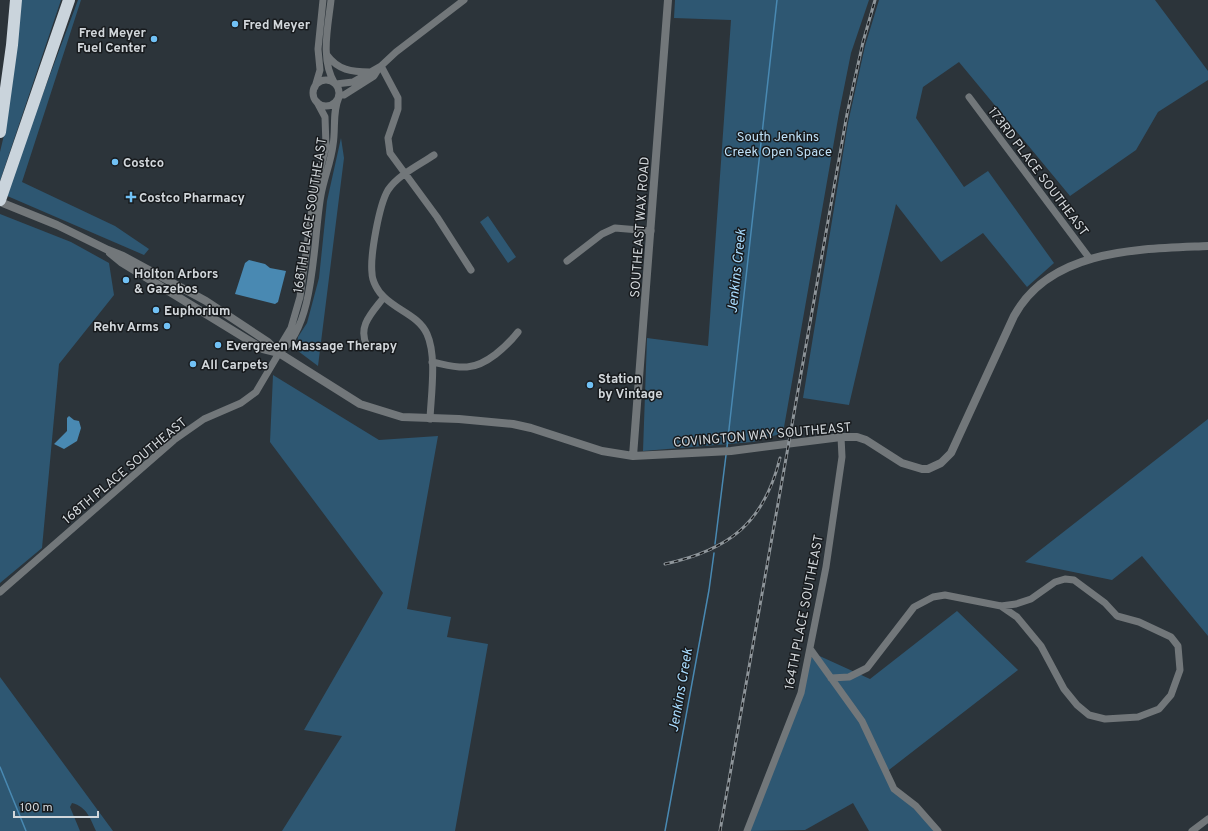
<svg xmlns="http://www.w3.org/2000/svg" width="1208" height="831" font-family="Overpass,sans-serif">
<rect width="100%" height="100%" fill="#2c343a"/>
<path fill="#2e5772" d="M20 0H61L0 181V152L4 135Z
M78 0H81L22 182 115 226 149 249 144 255 5 195Z
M675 0H869L851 53 839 113 783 433 753 442 643 451 647 338 708 346 731 20 674 18Z
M879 0H1155L1208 71V80L1158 112 1136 150 1070 196 959 62 923 87 916 118 964 187 988 171 1054 263 1027 287 983 233 941 262 896 204 849 405 803 398 848 123 865 46Z
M341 138 344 158 318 366 298 351 297 347 298 337 307 323 319 278 327 201Z
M0 214 71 242 109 263 114 295 59 364 42 548 0 583Z
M488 216 516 257 508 263 480 222Z
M273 375 379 440 438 436 407 609 451 617 447 637 488 644 455 831H282L342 736 304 730 383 593 270 442Z
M1208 419V636L1142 556 1112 580 1025 562Z
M957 611 1018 670 885 773 894 789 937 831H869L853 803 805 830 747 831 813 653 870 679Z
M0 677 113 831H96C90 818 87 807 72 803L70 807 80 831H0Z"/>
<path fill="#4989b2" d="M249 260 265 264 270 268 286 271 278 302 275 304 235 294 245 263Z
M69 416 74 420 79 421 81 428 77 441 64 449 54 444 67 431V418Z"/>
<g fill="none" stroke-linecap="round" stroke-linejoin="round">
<path stroke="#4989b2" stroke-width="1.5" d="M727 447 777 0
M715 544 726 455
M0 767 26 831
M665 831 709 590 714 553"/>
<path stroke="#72777a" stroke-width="7" d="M331 0C328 27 320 60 335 84
M327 55C338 70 351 72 370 72
M381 66 398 98V109L388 138 390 153 437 217 471 270
M313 93a13 13 0 1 1 26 0a13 13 0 1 1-26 0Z
M336 84 353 82 381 66 396 52 464 0
M315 87 320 70 318 49 323 0
M339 95H344L374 76 379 68
M969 97 1090 259
M567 261 602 234 615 228 651 231
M367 346C357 326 372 313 384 297
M279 353C316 327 313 238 321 195 324 178 331 162 333 145 336 128 332 113 339 97
M432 362C443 364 455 368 467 367 486 366 507 346 518 332
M430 419C431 395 437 356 427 334 419 316 398 311 384 297 378 292 372 281 372 273 370 256 379 205 388 190 398 175 419 165 434 155
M0 592 174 440 204 419 241 403 256 392 279 353 282 343 291 328 300 297 314 194 326 146 325 117 317 102
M811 650 862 721 894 789 916 806 938 831
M831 678 849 677 867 668 914 607 933 597 945 595 1001 606 1016 604 1031 599 1055 582 1065 579 1074 580 1105 603 1117 616 1139 622 1171 637 1178 646 1180 670 1171 695 1159 709 1138 717 1105 719 1089 715 1077 705 1064 689 1041 646 1017 617 1001 606
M747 831 801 693 826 567 842 457 841 437
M1192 831 1208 819"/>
<path stroke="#72777a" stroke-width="8" d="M0 202 57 225 108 250 123 256 206 301 268 342 279 353 360 404 402 417 459 419 513 424 531 428 602 451 633 456 731 451 841 437H857L866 440 902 463 922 469H928L941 463 951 453 1014 316C1051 248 1141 249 1208 246
M110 253 121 262 263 349 279 353
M633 456 668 0"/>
<path stroke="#cad4dc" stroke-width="12" d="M0 132 12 45 16 0
M0 200 69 0"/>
<g stroke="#8e959a" stroke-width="3">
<path id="rail" d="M665 564C729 550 764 523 780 458
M720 831 847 114 863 42 875 0"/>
</g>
<use href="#rail" stroke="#181b1e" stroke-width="1.5" stroke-dasharray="4.5" stroke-linecap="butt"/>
</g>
<g fill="#71c1f5" stroke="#181b1e" stroke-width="1.5">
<circle cx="235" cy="24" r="4"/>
<circle cx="154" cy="39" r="4"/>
<circle cx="115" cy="162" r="4"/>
<path d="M129 191h4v4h4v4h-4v4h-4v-4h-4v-4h4z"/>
<circle cx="126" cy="280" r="4"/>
<circle cx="156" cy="310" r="4"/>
<circle cx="167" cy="326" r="4"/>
<circle cx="218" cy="345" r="4"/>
<circle cx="193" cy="364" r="4"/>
<circle cx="590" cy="385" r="4"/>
</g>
<g text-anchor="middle" stroke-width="3" stroke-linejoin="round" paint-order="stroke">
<g font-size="13" font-weight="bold" fill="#d2d7db" stroke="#181b1e" text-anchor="start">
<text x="243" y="29">Fred Meyer</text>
<text x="146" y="37" text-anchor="end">Fred Meyer<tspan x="146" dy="15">Fuel Center</tspan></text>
<text x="123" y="167">Costco</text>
<text x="139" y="202">Costco Pharmacy</text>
<text x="134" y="278">Holton Arbors<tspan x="134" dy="15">&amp; Gazebos</tspan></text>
<text x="164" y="315">Euphorium</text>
<text x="159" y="331" text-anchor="end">Rehv Arms</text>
<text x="226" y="350">Evergreen Massage Therapy</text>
<text x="201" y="369">All Carpets</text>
<text x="598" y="383">Station<tspan x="598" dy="15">by Vintage</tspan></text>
</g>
<g font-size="13" fill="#bfe1f8" stroke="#181b1e">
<text x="778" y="141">South Jenkins<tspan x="778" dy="15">Creek Open Space</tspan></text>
</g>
<g font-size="13" fill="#d2d7db" stroke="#181b1e">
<text transform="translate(1039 171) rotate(53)" y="5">173RD PLACE SOUTHEAST</text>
<text transform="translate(309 215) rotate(-81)" y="5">168TH PLACE SOUTHEAST</text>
<text transform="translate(639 227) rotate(-86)" y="5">SOUTHEAST WAX ROAD</text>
<text transform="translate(762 434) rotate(-5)" y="5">COVINGTON WAY SOUTHEAST</text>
<text transform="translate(124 470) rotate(-40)" y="5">168TH PLACE SOUTHEAST</text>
<text transform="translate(803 612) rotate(-79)" y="5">164TH PLACE SOUTHEAST</text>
</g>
<g font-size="14" font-style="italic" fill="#a8dbfe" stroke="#181b1e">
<text transform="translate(736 271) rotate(-84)" y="5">Jenkins Creek</text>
<text transform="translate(680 690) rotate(-80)" y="5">Jenkins Creek</text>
</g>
</g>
<path d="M14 811v6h84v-6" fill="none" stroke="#d2d7db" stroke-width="2"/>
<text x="20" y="811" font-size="12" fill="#d2d7db" stroke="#181b1e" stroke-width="3" paint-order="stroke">100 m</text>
</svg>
